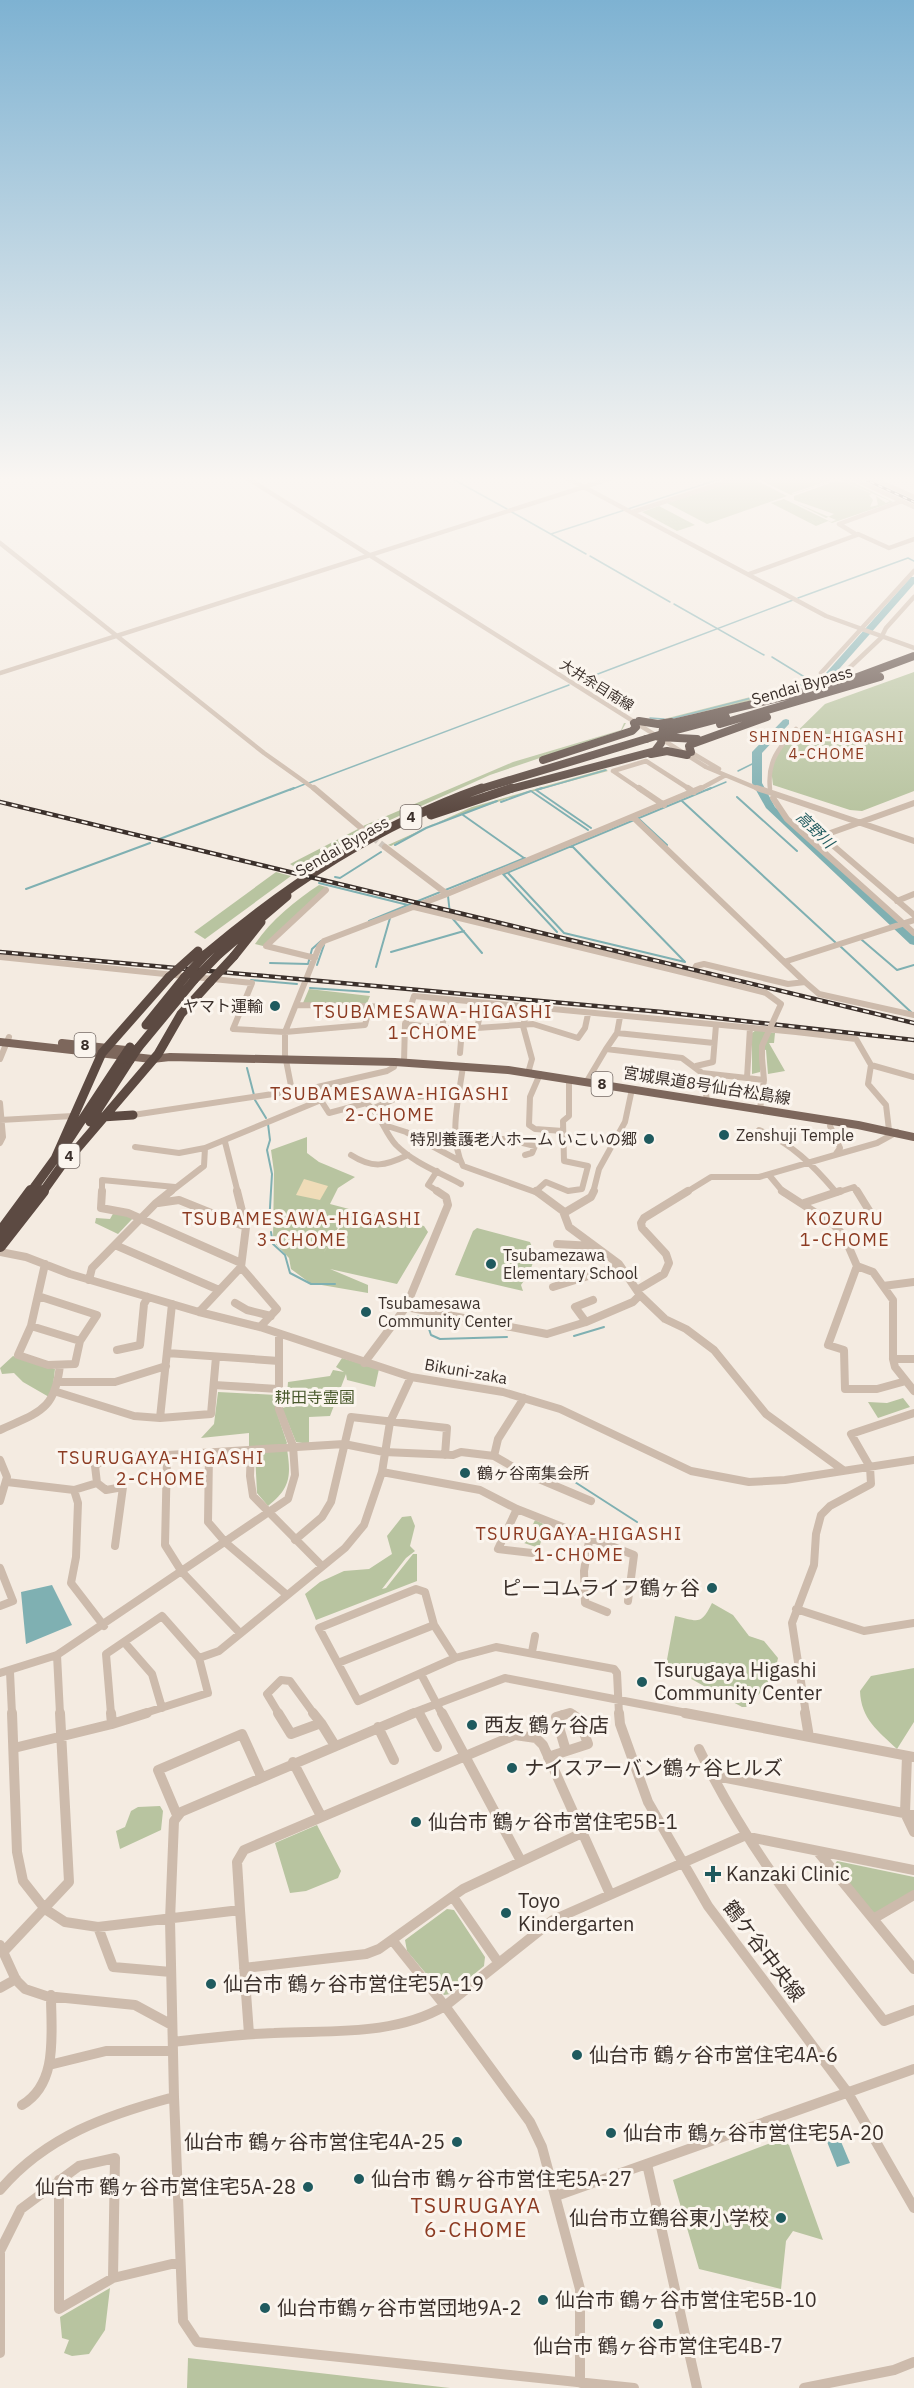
<svg xmlns="http://www.w3.org/2000/svg" width="914" height="2388" font-family="'IBM Plex Sans','Noto Sans JP',sans-serif">
<rect width="100%" height="100%" fill="#f4ebe1"/>
<path fill="#b8c4a0" d="M746 478H752L787 496 707 524 667 503Z
M756 478H837L792 493V494L841 478H845L893 502 832 523 828 521 816 526 771 503 784 499 831 522 836 520 796 503 826 518 834 514 794 500V496L836 481 845 482 872 494 869 495 873 500 870 507 878 505 876 496 886 503 890 501 839 479 791 495Z
M659 506 695 525 677 531 642 512Z
M914 672V791L862 811 850 810 773 785 771 769 775 753 825 704Z
M809 682C804 690 680 718 664 719Z
M624 723H626L622 730 490 775 368 830 363 826 513 762 621 730Z
M605 769 608 771 509 798 431 825 391 846 388 845 472 807Z
M358 829 363 832 298 871 293 869 295 867 290 864Z
M276 872 291 876 205 939 194 932Z
M319 885 326 887 263 946 255 944C271 920 296 900 319 885Z
M309 989 370 996 367 1003H303Z
M756 1030 775 1033 774 1043H769L785 1071 768 1074 766 1050 760 1049V1072L752 1074V1033Z
M307 1137V1153L319 1162 355 1177 338 1188 330 1204 349 1209 324 1252 352 1209 424 1226 428 1232 397 1284 330 1269 368 1285V1293L310 1283 291 1269 289 1258 273 1241 274 1172 271 1150Z
M114 1212 134 1217 118 1234 95 1223 96 1218 110 1219Z
M477 1228 530 1242C538 1259 531 1271 521 1285L523 1291 455 1275 473 1231Z
M13 1356 55 1369 52 1394 49 1397 23 1382 14 1373 2 1374 0 1368Z
M342 1358 379 1369 375 1387 347 1380 346 1374 330 1416 309 1417V1444L296 1442 282 1408 286 1407 288 1382 330 1376 333 1370 344 1372 336 1367Z
M218 1392 276 1395 275 1407 287 1443 285 1446 249 1448V1433L201 1438 214 1424Z
M903 1398 910 1407 878 1418 868 1402 887 1403Z
M287 1449C291 1475 291 1488 268 1506L257 1493 255 1453Z
M411 1516 415 1526 410 1546 415 1551 406 1558 382 1589 386 1588 413 1554H417V1581L316 1620 305 1594 320 1582 344 1571 369 1569 392 1554 387 1536 402 1517Z
M535 1520 546 1525 539 1548 524 1543Z
M712 1603 733 1615 749 1636 764 1641 778 1658 773 1680 746 1707H742L666 1665 675 1616C698 1621 701 1626 712 1603Z
M914 1668V1722L897 1749C878 1731 861 1719 860 1691L871 1676Z
M160 1806 163 1811 161 1830 120 1849 116 1831 125 1827 131 1811 138 1807Z
M317 1825 341 1871 338 1878 306 1891 290 1893 275 1843Z
M837 1861 914 1877V1892L874 1916 833 1867Z
M447 1909 454 1910 485 1957 484 1966 450 1994 444 1995 407 1951 405 1940Z
M781 2139 789 2145 823 2240 793 2231 786 2241 781 2289 699 2269 673 2180Z
M110 2288 105 2330 89 2354 72 2356 64 2353 69 2340 62 2338 60 2317Z
M188 2358 450 2388H187Z"/>
<path fill="#efdcb8" d="M304 1179 328 1186 320 1200 296 1195Z"/>
<path fill="#7fb0b2" d="M52 1585 72 1625 26 1644 21 1592Z
M834 2125 850 2163 837 2167 822 2129Z"/>
<g fill="none" stroke-linecap="round" stroke-linejoin="round">
<path stroke="#7fb0b2" stroke-width="1.5" d="M451 478 507 509
M510 511 586 554
M551 534 723 478
M590 556 670 602
M798 598 908 558 914 561
M674 604 764 655
M582 680 793 600
M650 718 664 719
M670 719 810 683 811 681 772 657
M738 771 756 762
M309 783 569 685
M290 790 305 784
M537 790 606 770
M707 790 726 782"/>
<path stroke="#7fb0b2" stroke-width="2" d="M542 788 536 790 591 828
M737 797 797 851
M682 801 836 943
M501 802 531 791 588 830
M463 815 524 858
M640 820 667 845
M157 840 294 788
M395 845 426 828 497 801
M572 846 685 962
M508 873 564 933 685 962
M503 874 557 932
M504 874 711 788
M335 877 340 878 381 852
M319 883 408 905 369 921
M26 889 150 843
M448 896 450 914
M408 905 525 858
M453 919 482 953
M862 940 897 970 914 965
M840 946 911 1012
M391 952 464 931
M270 963 308 964 312 949 321 941
M317 965 324 945
M376 967 390 918
M251 980 297 984
M310 988 369 992
M247 1068 254 1095
M255 1100 266 1118
M268 1124 270 1140 267 1150 272 1174 269 1224
M271 1232 273 1244 285 1255 290 1273 311 1284H335
M418 1316 417 1321 428 1326 431 1335 440 1339 507 1337
M574 1336 604 1327
M550 1466 637 1522"/>
<path fill="#7fb0b2" fill-rule="evenodd" d="M911 577H914V584L832 677H826V673Z
M786 719 789 720V724L762 753V783L775 807 914 936V945L910 944 766 808 752 783V752L783 720Z"/>
<path stroke="#cfc6bd" stroke-width="6" stroke-dasharray="6 3" stroke-linecap="butt" d="M366 832 385 847"/>
<path stroke="#cdbbac" stroke-width="4.5" d="M247 478 706 767 761 790
M567 478 826 616 914 648
M852 478 914 507
M872 478 914 497
M633 512 738 478
M858 534 889 548 914 539
M0 543 264 753 316 790
M749 574 857 535 839 524 902 501
M845 672 881 638 886 628 914 597
M0 673 612 478
M821 673 914 571
M687 750 719 769
M770 789C767 762 778 748 796 729
M641 790 613 771 646 761 691 790
M698 790 724 776"/>
<path stroke="#cdbbac" stroke-width="6" d="M314 788 366 832
M639 788 664 805
M688 788 694 792
M757 788 914 841
M773 798 787 819 914 933
M914 803 822 836 914 915
M633 817 805 982 788 984 704 964 696 966 692 974
M385 847 447 894
M897 901 914 894
M414 907 735 985
M0 957 252 983 233 1029 285 1032 365 1025 370 1006
M315 958 266 946 326 890
M784 962 914 920
M805 982 819 994 914 1015
M447 1000 442 1028 405 1024 414 996 796 1032 856 1039 871 1065 914 1077
M296 1005 370 1006 411 1010
M528 1007 523 1026 532 1059 528 1073
M620 1017 617 1033 606 1049 682 1058 702 1073 747 1078
M442 1028H477L483 1003
M477 1028 533 1024 578 1038 585 1028 588 1014
M750 1028 747 1078 764 1080
M617 1033 714 1043
M460 1053 462 1029
M0 1059 9 1037
M404 1062 405 1024
M871 1065 868 1084 886 1105 889 1130
M463 1066C459 1097 448 1136 463 1166L538 1193
M696 1066 713 1062 716 1025
M702 1073 707 1100
M540 1074 530 1097 529 1125 535 1129 563 1131
M587 1081 606 1049
M313 1088 329 1113 366 1103C381 1114 384 1132 396 1145 414 1163 439 1172 461 1184
M292 1091 285 1055V1032L319 947 324 941 447 894 701 788
M0 1103 3 1137 0 1143
M374 1108 397 1098 459 1094
M760 1109 764 1080 762 1058
M133 1115 313 1088 387 1071 394 1067 395 1062
M0 1120 73 1116
M384 1125 406 1132 458 1160
M759 1130C791 1143 813 1165 835 1191
M456 1139H506L535 1146 532 1153 525 1155
M225 1142 238 1193
M135 1147 179 1153 205 1148 321 1100
M351 1155C373 1169 385 1166 408 1155
M835 1155 877 1143 897 1132
M437 1171 428 1185 440 1193
M769 1175 784 1193
M536 1191 546 1182 568 1191 582 1189 588 1166 564 1161 563 1121 569 1116V1079
M102 1193V1180L175 1187
M169 1193 204 1166 205 1148
M593 1193 599 1169 625 1122 632 1089
M685 1193 711 1177H759L835 1155 840 1148 830 1126 831 1120
M836 1193 854 1187 858 1193"/>
<path stroke="#cdbbac" stroke-width="8" d="M102 1191 101 1208 128 1213 241 1263
M237 1191 246 1227 241 1267 277 1309 260 1327
M536 1191 563 1211 569 1227 619 1264 640 1295 665 1319 686 1329 714 1350 766 1414 843 1470
M782 1191 833 1224 844 1236 857 1266 828 1345 844 1350 845 1389H877L906 1381
M857 1191 870 1212 871 1219
M158 1203 179 1200 246 1227
M804 1203 840 1191
M564 1213 591 1197 594 1191
M557 1244 593 1246
M115 1245 219 1290
M0 1252 26 1257 70 1274 199 1312 260 1327 411 1377 503 1392 560 1409 691 1471 749 1482 785 1480 914 1460
M857 1266 873 1272 883 1286 914 1282
M89 1280 92 1268 156 1203 171 1191
M883 1286 893 1300V1359H914
M553 1287 620 1266
M637 1290 664 1274 669 1263 666 1254 642 1228 641 1223 644 1218 688 1191
M38 1296 97 1315 80 1341 75 1364 48 1365 18 1355 31 1326 45 1264
M235 1303 247 1310 271 1316
M406 1307 448 1205 446 1197 437 1191
M199 1312 241 1267
M586 1322 575 1307 593 1300
M31 1326 80 1341
M117 1350 140 1345 144 1304 148 1297
M167 1353 279 1361
M893 1359 895 1367 914 1391
M364 1363 406 1307 547 1334 586 1322 633 1302 640 1295
M59 1382H115L166 1366
M214 1385 278 1389
M57 1392 134 1416 160 1418 211 1414 216 1357
M160 1418 172 1304
M0 1430C39 1412 55 1411 60 1365
M251 1451 250 1476 253 1496 322 1566
M209 1453 208 1522 226 1543 287 1595
M167 1456 165 1545 182 1572 240 1633
M494 1456 498 1439 524 1398
M0 1460 7 1477 0 1501
M382 1472 480 1490 517 1509 634 1555 628 1601
M7 1482 74 1490 97 1483 95 1466 104 1459 344 1444 384 1452 453 1455 461 1452 494 1456 520 1471 591 1501
M97 1483 106 1490 123 1487 115 1546
M74 1490 78 1503 76 1557 71 1583 104 1626
M517 1509 498 1549 532 1553
M590 1535 584 1571 585 1603 607 1612
M295 1540 322 1517 331 1502 351 1417 447 1428 445 1455
M0 1568 13 1601 0 1606
M416 1589 425 1592 434 1625 455 1658 358 1701 319 1628Z
M796 1609 864 1631 914 1623
M124 1642 152 1674 162 1708
M532 1652 535 1636
M57 1655 60 1714
M199 1658 219 1651 345 1548 364 1525 382 1472 390 1422 411 1377
M455 1658 496 1647 614 1669 617 1673 619 1714
M338 1663 434 1625
M10 1672 12 1714
M0 1673 57 1655 288 1499 295 1475 293 1446 279 1409V1334
M421 1674 442 1714
M418 1711 420 1714
M111 1714 106 1654 162 1616 199 1658 208 1693 142 1714
M279 1714 267 1694 281 1680 290 1681 314 1714
M410 1714 505 1678 692 1714
M563 1714H573
M806 1714 792 1623 814 1565 816 1534 821 1515 830 1506 871 1484 870 1467 851 1434 914 1413"/>
<path stroke="#cdbbac" stroke-width="10" d="M12 1713 17 1852 23 1881 45 1909 65 1922 98 1927 240 1910 237 1862 244 1850 515 1735 536 1738 543 1745 610 1894
M111 1713 112 1724
M278 1713 291 1734 321 1723
M313 1713 321 1723
M419 1713 437 1747
M442 1713 521 1861
M619 1713 620 1724 648 1802 708 1906 848 2093 914 2208
M685 1713 914 1757
M805 1713 809 1737
M321 1723 334 1744
M112 1724 147 1713
M378 1727 394 1760
M14 1748 112 1724
M699 1749C747 1850 816 1934 884 2021L914 2010
M907 1756 905 1813 914 1832
M548 1757 588 1744 579 1719 570 1713 556 1717 566 1751
M293 1762 321 1816
M711 1775 914 1815
M177 1815 158 1770 242 1734 261 1776
M819 1853 914 1969
M453 1897 498 1962
M240 1910 249 2034
M873 1919 914 1895
M98 1927 113 1967 171 1972
M0 1945 16 1980 25 1989 46 1996 135 2005 172 2025
M5 1950 69 1882 60 1713
M244 1968 366 1954 379 1949 463 1889 582 1833
M0 1988 16 1979
M173 2042C207 2038 240 2034 274 2033 331 2030 394 2036 445 2006L393 1941
M49 2065 106 2051H173
M174 2097 183 2321 197 2342 634 2388
M22 2105C59 2083 51 2033 51 1995
M647 2164 697 2388
M59 2180V2309
M0 2190C46 2136 107 2115 174 2097L170 1920 174 1821 181 1812 414 1713
M556 2196 914 2069
M59 2309 113 2278 180 2262
M0 2353V2251L21 2209 79 2166 115 2158 113 2278
M580 2383V2289L542 2147 530 2122 445 2006 553 1920 744 1836 914 1870
M804 2388 894 2370 914 2362"/>
<path stroke="#7d675c" stroke-width="8" d="M0 1042 152 1059 170 1057 395 1062 508 1070 858 1125 914 1137
M62 1043 135 1051"/>
<path stroke="#5c4a42" stroke-width="8" d="M836 685 914 656
M639 721 658 724 671 722
M720 724 880 677
M669 732 726 717
M659 737 697 739
M691 752 689 746 692 744 767 717
M651 754 667 751 687 755
M543 760 632 731 636 727 634 723
M477 790 646 739
M507 790 655 751 661 743 663 728 673 723 842 683"/>
<path stroke="#5c4a42" stroke-width="9" d="M431 815 512 788
M206 954C290 883 378 825 482 788
M219 954 287 896
M234 956 261 922
M146 1025 184 978
M138 1048 194 980
M102 1117 133 1115
M90 1122 130 1060
M68 1141 122 1059
M54 1161 102 1053 169 977
M64 1164 158 1054 181 1014 210 982
M30 1193 57 1156
M42 1193 67 1158"/>
<path stroke="#5c4a42" stroke-width="12" d="M0 1233 31 1191
M0 1246 43 1191"/>
<g stroke="#3b302b" stroke-width="3">
<path id="rail-far1" d="M862 478 914 502"/>
</g>
<g stroke="#3b302b" stroke-width="4.5">
<path id="rail" d="M0 802 914 1023
M0 952 662 1012 914 1040"/>
</g>
<use href="#rail-far1" stroke="#fbf5ee" stroke-width="1.5" stroke-dasharray="4.5" stroke-linecap="butt"/>
<use href="#rail" stroke="#fbf5ee" stroke-width="2" stroke-dasharray="6" stroke-linecap="butt"/>
<path stroke="#cdbbac" stroke-width="6" d="M735 985 766 993 781 1004 762 1046V1058"/>
<path stroke="#5c4a42" stroke-width="8" d="M646 739 669 732"/>
<path stroke="#5c4a42" stroke-width="9" d="M169 977 198 951
M184 978 206 954
M194 980 219 954
M210 982 234 956
M122 1059 130 1047
M130 1060 138 1048"/>
</g>
<linearGradient id="sky" x2="0" y2="1"><stop stop-color="#7eb2d2"/><stop offset="0.59" stop-color="#faf6f2"/><stop offset="1" stop-color="#faf6f2" stop-opacity="0"/></linearGradient>
<rect width="914" height="812" fill="url(#sky)"/>
<g fill="#1f5a5e" stroke="#fbf5ee" stroke-width="2">
<circle cx="275" cy="1006" r="6"/>
<circle cx="724" cy="1135" r="6"/>
<circle cx="649" cy="1139" r="6"/>
<circle cx="491" cy="1264" r="6"/>
<circle cx="366" cy="1312" r="6"/>
<circle cx="465" cy="1473" r="6"/>
<circle cx="712" cy="1588" r="6"/>
<circle cx="642" cy="1682" r="6"/>
<circle cx="472" cy="1725" r="6"/>
<circle cx="512" cy="1768" r="6"/>
<circle cx="416" cy="1822" r="6"/>
<path d="M710 1865h6v6h6v6h-6v6h-6v-6h-6v-6h6z"/>
<circle cx="506" cy="1913" r="6"/>
<circle cx="211" cy="1984" r="6"/>
<circle cx="577" cy="2055" r="6"/>
<circle cx="611" cy="2133" r="6"/>
<circle cx="457" cy="2142" r="6"/>
<circle cx="359" cy="2179" r="6"/>
<circle cx="308" cy="2187" r="6"/>
<circle cx="781" cy="2218" r="6"/>
<circle cx="543" cy="2300" r="6"/>
<circle cx="265" cy="2308" r="6"/>
<circle cx="658" cy="2324" r="6"/>
</g>
<g text-anchor="middle" stroke-width="6" stroke-linejoin="round" paint-order="stroke">
<g font-size="14" fill="#3b302b" stroke="#fbf5ee">
<text transform="translate(597 685) rotate(32)" y="5">大井余目南線</text>
</g>
<g font-size="15" letter-spacing="1.5" fill="#8c3b22" stroke="#fbf5ee">
<text x="827" y="742">SHINDEN-HIGASHI<tspan x="827" dy="17">4-CHOME</tspan></text>
</g>
<g fill="#fbf5ee" stroke="#756b66" stroke-width="1.5">
<rect x="400.5" y="805" width="21" height="24" rx="4.5"/>
<rect x="74.5" y="1033" width="21" height="24" rx="4.5"/>
<rect x="591.5" y="1072" width="21" height="24" rx="4.5"/>
<rect x="58.5" y="1144" width="21" height="24" rx="4.5"/>
</g>
<g font-size="15" font-weight="bold" fill="#3b302b">
<text x="411" y="822">4</text>
<text x="85" y="1050">8</text>
<text x="602" y="1089">8</text>
<text x="69" y="1161">4</text>
</g>
<g font-size="15" font-style="italic" fill="#1f5a5e" stroke="#fbf5ee">
<text transform="translate(815 830) rotate(44)" y="5">高野川</text>
</g>
<g font-size="16" fill="#3b302b" stroke="#fbf5ee">
<text transform="translate(802 685) rotate(-16)" y="6">Sendai Bypass</text>
<text transform="translate(342 846) rotate(-30)" y="6">Sendai Bypass</text>
<text transform="translate(707 1085) rotate(9)" y="6">宮城県道8号仙台松島線</text>
<text transform="translate(466 1371) rotate(10)" y="6">Bikuni-zaka</text>
</g>
<g font-size="16" fill="#3b302b" stroke="#fbf5ee" text-anchor="start">
<text x="263" y="1012" text-anchor="end">ヤマト運輸</text>
<text x="736" y="1141">Zenshuji Temple</text>
<text x="637" y="1145" text-anchor="end">特別養護老人ホーム いこいの郷</text>
<text x="503" y="1261">Tsubamezawa<tspan x="503" dy="18">Elementary School</tspan></text>
<text x="378" y="1309">Tsubamesawa<tspan x="378" dy="18">Community Center</tspan></text>
<text x="477" y="1479">鶴ヶ谷南集会所</text>
</g>
<g font-size="16" fill="#4a5a2e" stroke="#fbf5ee">
<text x="315" y="1403">耕田寺霊園</text>
</g>
<g font-size="18" letter-spacing="1.5" fill="#8c3b22" stroke="#fbf5ee">
<text x="433" y="1018">TSUBAMESAWA-HIGASHI<tspan x="433" dy="21">1-CHOME</tspan></text>
<text x="390" y="1100">TSUBAMESAWA-HIGASHI<tspan x="390" dy="21">2-CHOME</tspan></text>
<text x="302" y="1225">TSUBAMESAWA-HIGASHI<tspan x="302" dy="21">3-CHOME</tspan></text>
<text x="845" y="1225">KOZURU<tspan x="845" dy="21">1-CHOME</tspan></text>
<text x="161" y="1464">TSURUGAYA-HIGASHI<tspan x="161" dy="21">2-CHOME</tspan></text>
<text x="579" y="1540">TSURUGAYA-HIGASHI<tspan x="579" dy="21">1-CHOME</tspan></text>
</g>
<g font-size="20" fill="#3b302b" stroke="#fbf5ee" text-anchor="start">
<text x="700" y="1595" text-anchor="end">ピーコムライフ鶴ヶ谷</text>
<text x="654" y="1677">Tsurugaya Higashi<tspan x="654" dy="23">Community Center</tspan></text>
<text x="484" y="1732">西友 鶴ヶ谷店</text>
<text x="524" y="1775">ナイスアーバン鶴ヶ谷ヒルズ</text>
<text x="428" y="1829">仙台市 鶴ヶ谷市営住宅5B-1</text>
<text x="726" y="1881">Kanzaki Clinic</text>
<text x="518" y="1908">Toyo<tspan x="518" dy="23">Kindergarten</tspan></text>
<text x="223" y="1991">仙台市 鶴ヶ谷市営住宅5A-19</text>
<text x="589" y="2062">仙台市 鶴ヶ谷市営住宅4A-6</text>
<text x="623" y="2140">仙台市 鶴ヶ谷市営住宅5A-20</text>
<text x="445" y="2149" text-anchor="end">仙台市 鶴ヶ谷市営住宅4A-25</text>
<text x="371" y="2186">仙台市 鶴ヶ谷市営住宅5A-27</text>
<text x="296" y="2194" text-anchor="end">仙台市 鶴ヶ谷市営住宅5A-28</text>
<text x="769" y="2225" text-anchor="end">仙台市立鶴谷東小学校</text>
<text x="555" y="2307">仙台市 鶴ヶ谷市営住宅5B-10</text>
<text x="277" y="2315">仙台市鶴ヶ谷市営団地9A-2</text>
<text x="658" y="2353" text-anchor="middle">仙台市 鶴ヶ谷市営住宅4B-7</text>
</g>
<g font-size="20" fill="#3b302b" stroke="#fbf5ee">
<text transform="translate(764 1951) rotate(53)" y="7">鶴ケ谷中央線</text>
</g>
<g font-size="21" letter-spacing="1.5" fill="#8c3b22" stroke="#fbf5ee">
<text x="476" y="2213">TSURUGAYA<tspan x="476" dy="24">6-CHOME</tspan></text>
</g>
</g>
</svg>
